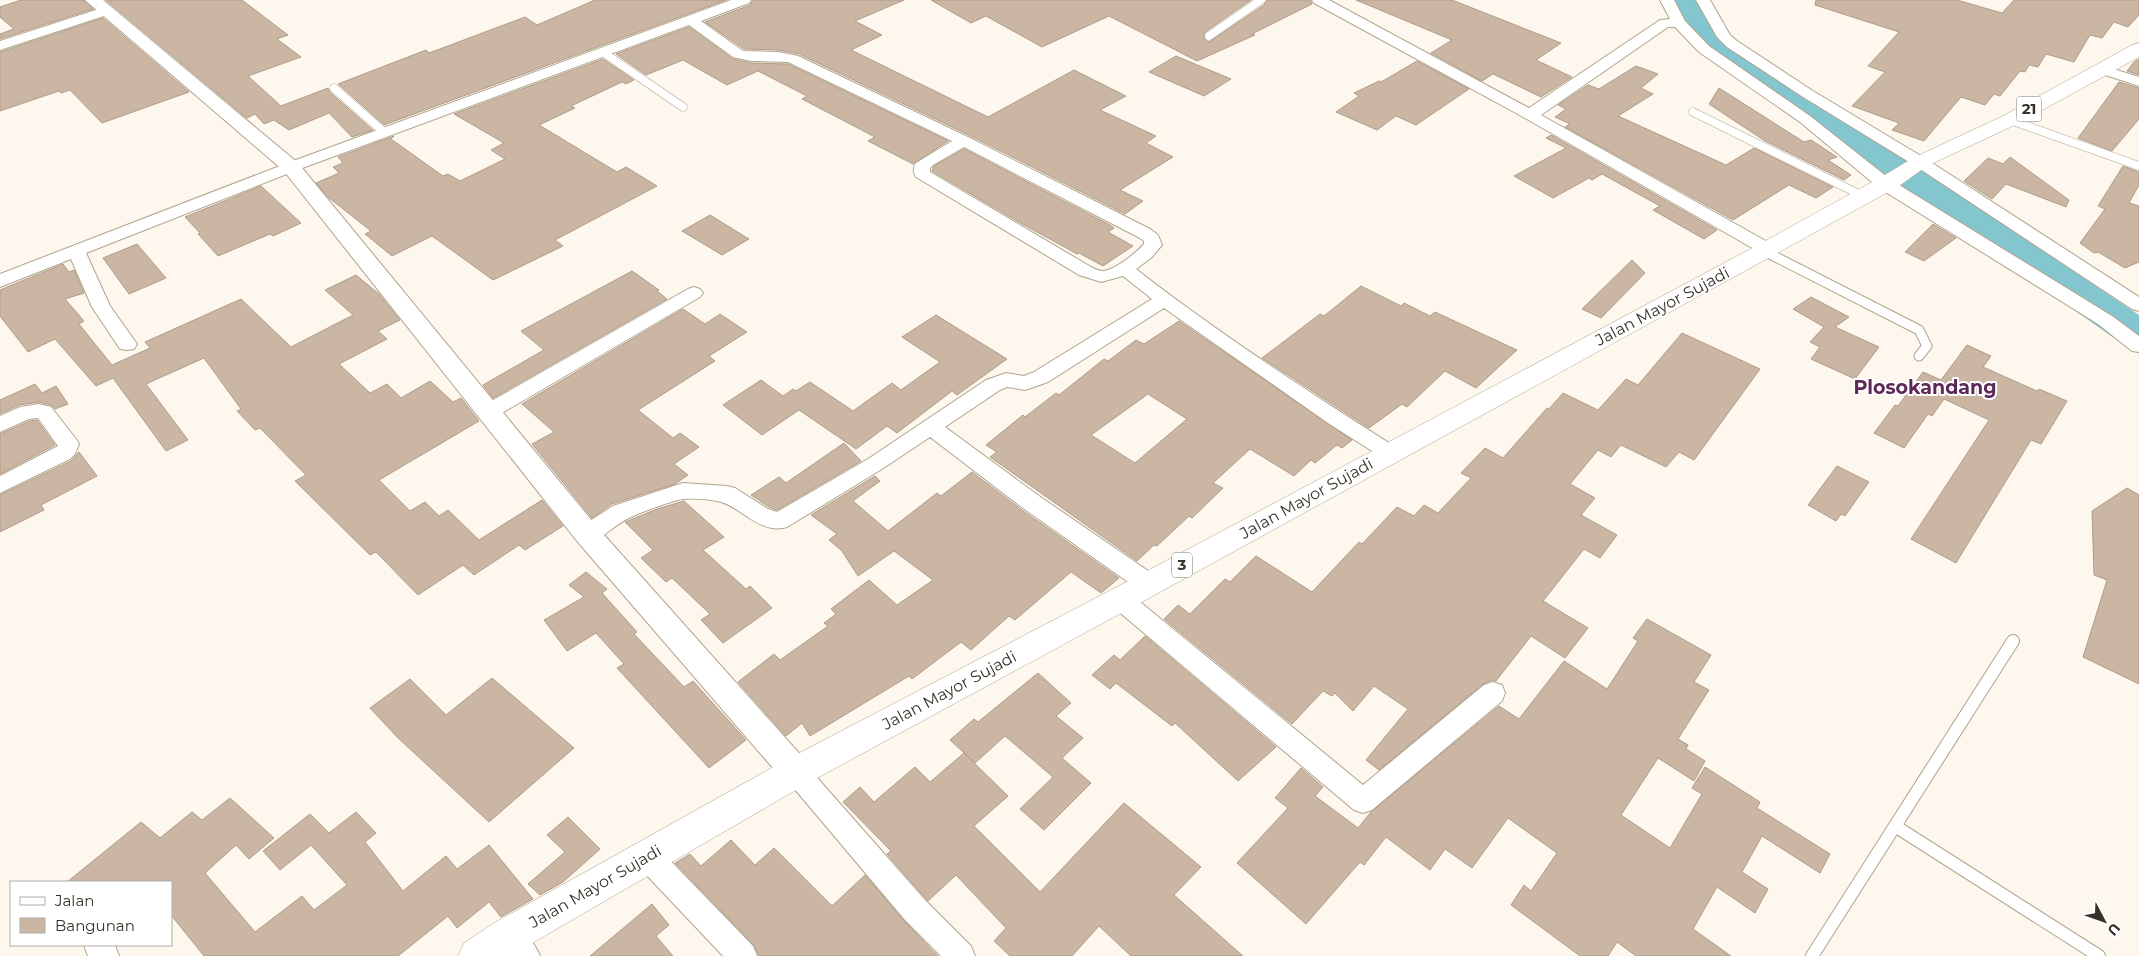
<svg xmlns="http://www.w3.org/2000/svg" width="2139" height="956" font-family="Montserrat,sans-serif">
<rect width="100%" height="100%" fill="#fdf7ed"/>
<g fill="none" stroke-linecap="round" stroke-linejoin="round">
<path fill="#84c6cf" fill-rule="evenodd" d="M1674 0H1704L1721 34 2139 315V349L2124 345 1697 46Z"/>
</g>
<path fill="#cbb5a3" stroke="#b19c8a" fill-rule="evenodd" d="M21 0H83L93 9 0 39V34L14 29 0 17V7Z
M106 0H242L288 35 277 39 301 57 248 76 281 106 328 88 330 92 373 130 352 137 329 113 289 130 274 120 264 124 255 114 247 118Z
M595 0H726L384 125 338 84 426 50 429 53 525 17 537 25Z
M753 0H904L855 21 882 35 851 50 988 117 1074 70 1126 96 1100 110 1156 136 1146 143 1173 157 1120 190 1143 201 1125 214 971 136 799 54 778 50 744 49 705 22 750 5Z
M931 0H1251L1205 32 1204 39 1209 42 1264 5 1267 0H1310L1312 4 1252 34 1255 35 1197 61 1109 16 1042 47 986 16 971 23Z
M1356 0H1452L1561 43 1536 60 1572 77 1541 97 1493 74 1482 81 1431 53 1452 40Z
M1816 0H1957L2002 13 2014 0H2139V15L2128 27 2114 22 2102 38 2090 35 2074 62 2046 54 2038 67 2029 65 2025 72 2020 71 2000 96 1994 94 1985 105 1961 97 1924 141 1892 130 1899 123 1852 106 1885 72 1868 66 1899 32 1815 5Z
M103 18 189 92 102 123 70 90 61 93 59 91 0 111V52Z
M689 27 733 59 751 63 788 64 948 141 913 164 868 141 875 137 802 99 807 96 758 71 727 85 683 60 646 75 616 54Z
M1176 56 1231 79 1204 96 1149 72Z
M603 59 634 80 626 84 622 82 571 106 575 108 539 125 617 172 626 167 657 186 555 240 563 246 493 280 432 236 392 256 365 234 371 231 328 197 316 183 339 173 333 167 343 163 338 157 394 136 391 139 443 176 448 174 460 181 505 159 491 150 504 143 454 114Z
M2139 59V75L2127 71 2134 62Z
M1417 61 1469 89 1416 125 1396 116 1377 130 1336 112 1359 96 1354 93 1379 81 1381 82Z
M1636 66 1658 74 1641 88 1653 94 1618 116 1726 165 1754 148 1833 187 1816 198 1789 185 1733 220 1565 127 1570 124 1555 117 1566 109 1558 105 1588 85 1599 89Z
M2119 82 2139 88V119L2112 151 2078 138Z
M1719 88 1804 142 1811 140 1837 157 1828 160 1851 175 1844 180 1765 141 1709 104Z
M1551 135 1717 230 1704 239 1653 210 1660 206 1602 174 1592 180 1589 178 1553 198 1514 176 1566 148 1546 138Z
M964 149 1110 225 1114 228 1108 232 1133 246 1103 266 1079 253 1077 254 1017 221 932 171 934 166Z
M2010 157 2069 200 2066 207 2006 184 1992 199 1964 181 1988 158 2003 164Z
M2123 166 2139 172V185L2129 203 2139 206V262L2125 268 2098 252 2094 253 2080 243 2105 209 2098 206Z
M261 186 301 223 273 236 270 234 218 256 198 234 200 233 185 217Z
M710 215 749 239 722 255 682 231Z
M1933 224 1956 238 1924 261 1905 252Z
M137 244 166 278 129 294 103 258Z
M1632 260 1645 273 1601 318 1582 309Z
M63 264 69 272 74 270 84 293 65 299 84 321 79 324 112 365 150 348 145 342 241 299 291 347 353 315 325 290 356 275 379 294 400 320 378 331 387 339 339 364 370 393 387 384 401 398 430 381 453 402 461 398 479 421 379 480 410 511 425 502 439 516 448 510 479 540 542 500 563 526 525 550 519 545 474 575 463 565 418 595 376 552 370 555 295 481 306 475 260 428 255 430 237 411 241 409 204 358 146 384 188 440 166 451 113 378 96 386 55 339 28 352 0 316V290Z
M632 271 659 290 657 291 667 299 493 398 483 385 544 350 521 331Z
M1361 286 1401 306 1404 303 1430 316 1435 312 1517 350 1476 388 1445 371 1407 407 1402 404 1369 428 1262 358 1320 314 1324 316Z
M1811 297 1849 317 1835 327 1879 347 1855 379 1811 359 1820 347 1810 342 1824 327 1793 309Z
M683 309 705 324 720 314 747 332 709 356 715 361 638 410 673 438 680 433 699 447 674 464 688 475 675 484 612 504 592 518 532 444 554 432 522 404Z
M936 315 1007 359 957 395 952 391 897 433 887 426 856 449 799 410 762 435 723 405 761 380 783 396 793 389 796 391 810 382 853 411 892 383 901 390 940 362 902 337Z
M1179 321 1352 440 1342 448 1337 445 1315 463 1311 460 1294 476 1250 449 1213 483 1223 488 1192 518 1189 516 1157 546 1154 545 1137 561 990 457 997 452 986 445 1023 415 1025 417 1056 393 1059 395 1104 359 1108 361 1136 340 1144 344ZM1148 394 1187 419 1135 463 1091 435Z
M1682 333 1760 369 1694 460 1679 452 1666 467 1621 445 1611 457 1598 450 1570 484 1595 498 1581 515 1617 535 1600 558 1584 549 1543 601 1588 628 1565 658 1531 636 1496 681 1492 680 1483 684 1379 770 1366 760 1408 709 1374 686 1353 711 1335 693 1332 696 1323 691 1292 724 1164 619 1178 605 1190 614 1225 579 1230 582 1256 556 1312 592 1359 542 1362 544 1397 507 1414 516 1424 505 1438 513 1471 478 1461 473 1485 448 1503 458 1547 408 1549 409 1563 393 1598 410 1626 379 1638 385Z
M1967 345 1991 356 1983 367 2037 391 2039 389 2067 401 2041 444 2031 440 1956 563 1911 539 1989 420 1944 399 1932 416 1928 414 1904 448 1874 433 1895 405 1898 406 1923 372 1941 380Z
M35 384 42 393 56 386 68 404 55 409 51 405 39 402 19 405 0 414V400Z
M37 420 55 445 0 474V434L30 421Z
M844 443 861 461 777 510 769 507 751 495 779 477 786 483Z
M79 452 97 476 41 505 44 510 0 532V495L71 461Z
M1837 466 1869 482 1845 516 1841 514 1836 521 1808 505Z
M972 472 1022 510 1119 578 1101 593 1071 572 1015 620 1009 616 971 650 961 642 912 679 909 676 810 736 802 723 786 736 738 682 774 654 780 660 828 626 824 623 836 614 831 609 869 580 897 605 933 580 894 551 858 576 842 551 829 540 837 534 811 515 875 476 880 481 853 501 888 531 937 493 941 496Z
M2127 488 2139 495V684L2083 657 2107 580 2094 575 2092 511Z
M684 501 724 537 703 550 746 589 750 586 772 608 723 643 701 620 710 614 672 578 666 582 641 558 653 550 625 522 657 509Z
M586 572 607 589 602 593 637 632 634 634 684 687 693 681 746 740 709 768 617 668 624 664 596 633 567 651 544 620 584 597 569 585Z
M1647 619 1711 655 1694 682 1709 690 1678 739 1688 745 1686 749 1705 761 1694 781 1658 758 1621 815 1670 848 1702 794 1692 788 1705 767 1760 802 1757 808 1830 854 1820 873 1762 836 1742 872 1768 889 1755 913 1717 887 1693 929 1731 956H1636L1617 942 1608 956H1580L1511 905 1524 885 1531 891 1557 853 1508 818 1472 868 1445 849 1430 870 1386 837 1364 865 1360 862 1306 924 1237 863 1288 808 1275 798 1301 768 1323 787 1315 796 1358 828 1371 812 1499 706 1519 719 1564 661 1607 689 1638 641 1633 638Z
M1145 636 1276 747 1238 781 1175 723 1172 726 1116 683 1110 689 1092 675 1114 655 1120 660Z
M1038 673 1071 703 1056 716 1083 738 1062 758 1091 783 1044 830 1020 809 1053 777 1005 736 975 763 950 740 974 719 978 722Z
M492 678 574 748 489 822 398 738 370 708 410 679 446 715Z
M964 753 1008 796 974 826 1040 892 1124 803 1201 867 1174 895 1243 956H1131L1099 926 1072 956H1010L994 941 1006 928 956 875 928 901 887 854 891 851 843 802 860 787 874 802 915 767 930 782Z
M230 798 274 838 249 859 236 845 205 873 255 932 302 896 314 910 347 885 311 845 280 870 263 851 310 814 329 833 356 812 376 833 365 842 403 891 446 856 457 869 489 845 533 899 501 917 489 902 457 928 448 916 398 956H204L171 915V882H67L141 822 160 838 192 812 202 820Z
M568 817 600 849 563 882 540 895 528 884 565 852 547 835Z
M731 840 755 865 774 848 832 906 865 875 904 921 938 956H759L754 945 675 863 690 854 701 866Z
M652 904 669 925 656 936 673 956H590Z"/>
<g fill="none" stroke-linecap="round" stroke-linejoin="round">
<g stroke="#b1a38c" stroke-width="9">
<path id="service-far2" d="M1209 36 1261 0
M604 53 683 107
M334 88 385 133
M1693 112 1863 196
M2010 120 2139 166"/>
</g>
<g stroke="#b1a38c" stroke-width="11">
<path id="service-far1" d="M1764 251 1919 330 1927 346 1919 356"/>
</g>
<g stroke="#b1a38c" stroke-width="14">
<path id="service" d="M1895 826 2099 956
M1812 956 2013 641"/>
</g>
<g stroke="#b1a38c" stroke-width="2">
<path id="minor" d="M731 0H751L749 3 701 21 743 51 778 52 798 56 970 138 1150 229 1158 235 1162 245 1151 258 1136 269C1218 333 1309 392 1397 448L1400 453 1397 458 1390 461 1383 458 1328 423 1164 308 1048 382 1025 390 1007 387 1000 390 945 427 1039 496 1157 577 1160 584 1157 591 1149 593 1141 591 1023 508 930 437 882 469 787 527C760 535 741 507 721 502 711 499 693 498 683 499 671 501 641 512 629 518 613 525 598 546 579 540L576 534 579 528 613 506 683 483 727 486 735 488 768 509 777 512 868 459 986 380 1006 373 1024 376 1034 372 1152 299 1123 276 1101 282 1079 275 916 177C913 173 913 167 916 163L952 141 788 62 751 61 733 57 689 25 297 170 86 253 110 306 137 344 134 349 127 350 120 349 92 307 71 259 0 287V274L285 164ZM964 147 1138 237 1144 241V244C1136 253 1115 270 1103 271 1099 271 1095 269 1091 267L930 172V168L933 165Z
M1312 0H1329L1529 108 1660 20 1670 19 1660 0H1674L1685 21 1709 46 1810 116 1891 180 2112 316 2139 336V352L2132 351 2098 324 1879 188 1800 122 1699 52 1675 27H1668L1541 115 1773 245 1776 249 1773 253 1767 254 1761 253 1525 118 1314 3Z
M1696 0H1710L1730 35 1737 41 1813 91 1926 159 2139 297V311L2132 309 1914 165 1803 97 1727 47 1717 37Z
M105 7 110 8 112 11 110 14 0 50V41Z
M2101 65 2139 77V86L2096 72 2094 69 2096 66Z
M694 287 700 289 703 293 700 297 495 417 488 419 481 417 478 412 481 407 688 289Z
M39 404 51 407 76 439 79 444 75 454 70 459 0 493V476L58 446 38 418 29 419 0 432V416L20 407Z
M1120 590 1128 592 1363 785 1484 685 1493 682 1502 685 1505 693 1502 701 1372 810 1363 813 1354 810 1112 606 1108 599 1112 592Z
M796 760 805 764 925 900 971 946 975 956H941L905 920 787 780 783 772 787 764Z
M647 843 657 847 753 946 757 956H723L637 865 633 856 637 847Z
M507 922C522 928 534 941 540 956H506L497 946 493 936 497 926Z
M84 945H115L119 956H88Z"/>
</g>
<g stroke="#b1a38c" stroke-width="2">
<path id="tertiary" d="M85 0H103L298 163 597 527 807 762 812 772 807 782 796 787 785 782 577 541 284 171Z"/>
</g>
<g stroke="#b1a38c" stroke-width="1">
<path id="trunk" d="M2139 43V57L2017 124 1927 166 1899 186 1772 256 1160 592 808 783 510 956H458L464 943 494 923 784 761 1138 576 1756 246 1883 176 1913 158 2003 116 2132 45Z"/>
</g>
<use href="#service-far2" stroke="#fff" stroke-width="8"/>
<use href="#service-far1" stroke="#fff" stroke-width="9"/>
<use href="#service" stroke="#fff" stroke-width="12"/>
<use href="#minor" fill="#fff" fill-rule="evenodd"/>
<use href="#tertiary" fill="#fff" fill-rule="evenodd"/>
<use href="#trunk" fill="#fff" fill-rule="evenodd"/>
</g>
<g text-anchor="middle" stroke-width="4" stroke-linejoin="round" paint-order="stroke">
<g fill="#fff" stroke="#737068" stroke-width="1">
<rect x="2016.5" y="96.5" width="25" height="25" rx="4"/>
<rect x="1172" y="552.5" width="20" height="25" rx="4"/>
</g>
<g font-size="15" font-weight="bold" fill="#373228">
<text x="2029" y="114">21</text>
<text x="1182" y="570">3</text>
</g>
<g font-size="16" fill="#373228" stroke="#fff">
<text transform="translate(1662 306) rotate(-28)" y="6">Jalan Mayor Sujadi</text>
<text transform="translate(1306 498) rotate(-29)" y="6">Jalan Mayor Sujadi</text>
<text transform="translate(949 690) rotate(-28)" y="6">Jalan Mayor Sujadi</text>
<text transform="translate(595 886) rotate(-30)" y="6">Jalan Mayor Sujadi</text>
</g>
<g font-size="19" font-weight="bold" fill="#5c2857" stroke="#fff">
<text x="1925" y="394">Plosokandang</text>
</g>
</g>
<rect x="10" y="881" width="162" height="65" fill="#ffffff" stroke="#afada9"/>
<rect x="20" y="897" width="25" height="8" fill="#ffffff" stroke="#afada9"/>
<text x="55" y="906" font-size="15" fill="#373228">Jalan</text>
<rect x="20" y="918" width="25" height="15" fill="#cbb5a3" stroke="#afada9"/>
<text x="55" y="931" font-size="15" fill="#373228">Bangunan</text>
<g transform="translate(2104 921) rotate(131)" stroke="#ffffff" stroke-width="4" paint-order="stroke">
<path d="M0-4L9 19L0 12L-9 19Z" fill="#373228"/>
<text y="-8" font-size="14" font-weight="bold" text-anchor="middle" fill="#373228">U</text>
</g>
</svg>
